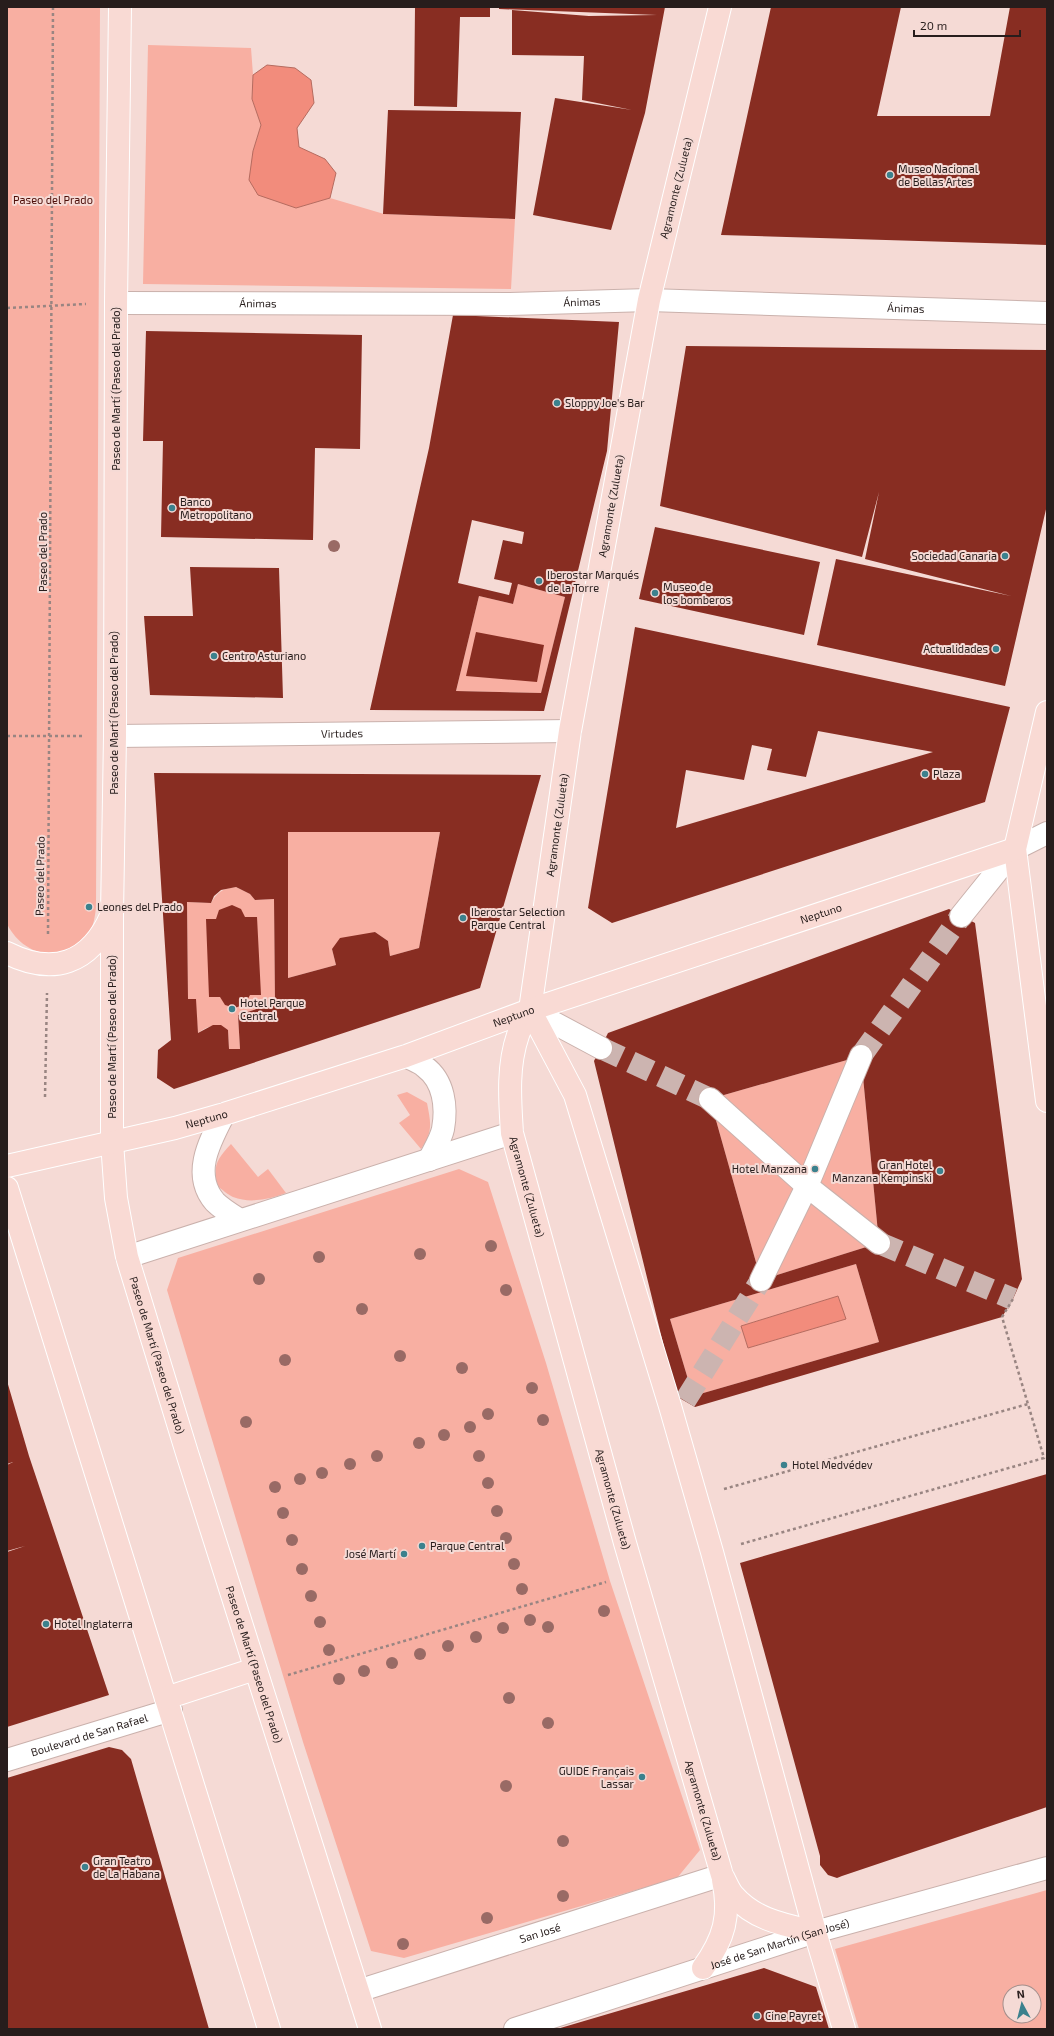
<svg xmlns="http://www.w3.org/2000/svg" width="1054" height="2036" font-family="'Exo 2',sans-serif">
<rect width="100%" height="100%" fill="#f5dad5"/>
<path fill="#f8afa2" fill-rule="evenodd" d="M8 7H100L96 908C95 915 94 926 89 932 65 964 25 959 7 924Z
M148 45 251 48 253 75 252 99 261 125 253 151 296 208 330 198 384 214 515 219 511 289 143 284Z
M518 584 565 597 541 693 456 691 479 596 513 604Z
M288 832H440L419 948 390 956 388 941 375 932 332 949 336 965 288 978Z
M236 887 250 894 255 900 274 899 275 1003 238 1015 240 1049H229L228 1030C217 1023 208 1025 198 1033L195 999H188L187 902 211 903C217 892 224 888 236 887Z
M861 1056 879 1243 761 1280 710 1099Z
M407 1092 427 1103C431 1123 433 1132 421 1149L399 1123 410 1115 397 1095Z
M231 1144 258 1177 268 1169 286 1193C269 1199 251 1204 233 1197 228 1195 222 1189 217 1186 213 1165 217 1159 231 1144Z
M459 1169 488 1182 546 1363 610 1581 700 1850 677 1878 404 1958 371 1951 303 1742 167 1290 178 1258Z
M856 1264 879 1342 693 1396 670 1319ZM838 1296 845 1319 748 1348 741 1326Z
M1047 1890V2029H859L835 1949ZM1010 1992H1034V2016H1010Z"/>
<path fill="#f28c7c" stroke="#b56b5f" d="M267 65 295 68 311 80 314 103 297 128 299 147 325 159 336 173 330 198 296 208 258 195 249 180 253 151 261 125 252 99 253 75Z
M838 1296 846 1319 748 1348 741 1326Z"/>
<path fill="#882d22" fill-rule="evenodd" d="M415 7H490V17H460L457 107 414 106Z
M499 7H665L645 113 611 230 533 215 555 98 632 110 582 100 584 56 512 55V10L589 16 657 15 499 9Z
M771 7H901L877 116H990L1010 7H1047V245L721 235Z
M388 110 521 112 515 219 383 214Z
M453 315 619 322 607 451 544 711 370 710 429 448ZM472 520 524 532 522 544 503 540 494 579 512 583 509 595 458 583ZM518 584 565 597 541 693 456 691 479 596 513 604Z
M146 331 362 335 360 449 315 448 313 540 161 537 163 441H143Z
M686 346 1047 350V505L1005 686 817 645 836 559 1011 596 865 559 879 492 862 557 660 506Z
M655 527 820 562 804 635 639 599Z
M190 567 279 568 283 698 150 695 144 616H193Z
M635 627 1010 707 985 802 612 923 588 908ZM818 731 933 752 676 828 686 770 744 780 752 745 772 749 767 770 806 777Z
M476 632 544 645 537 682 466 676Z
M154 773 541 775 480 988 174 1089 157 1078 158 1050 171 1040ZM288 832H440L419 948 390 956 388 941 375 932 340 938 332 949 336 965 288 978ZM236 887 250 894 255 900 274 899 275 1003 238 1015 240 1049H229L228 1030 221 1025H213L198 1033 196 999H188L187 902 211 903 214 896 221 890Z
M232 905 241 909 245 917H257L261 995H250L245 1004 235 1008 225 1005 220 997H209L206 919H216L219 910Z
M949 909 975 923 1022 1279 1013 1299 1002 1317 695 1407 676 1396 594 1061 608 1033ZM861 1056 879 1243 761 1280 710 1099ZM856 1264 879 1342 693 1396 670 1319Z
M7 1381 29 1456 109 1695 7 1727V1552L25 1546 7 1551V1465L13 1462 7 1464Z
M1047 1474V1807L842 1876 837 1878 828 1875 820 1865V1856L740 1563Z
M109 1747 122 1750 131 1759 209 2029H7V1778Z
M764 1968 816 1987 829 2029H557Z"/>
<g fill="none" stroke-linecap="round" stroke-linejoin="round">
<path stroke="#ccb4b0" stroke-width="22" stroke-dasharray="22 11" stroke-linecap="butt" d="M601 1048 710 1099
M861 1056 961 916
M879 1243 1013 1299
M685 1401 761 1280"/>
<g stroke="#cab1ac" stroke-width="24">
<g id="minor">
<path id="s1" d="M116 303 510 304 649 300 1047 313"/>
<path id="s2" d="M115 736 570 731"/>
<path d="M961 916 1015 849 1047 833"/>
<path d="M530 1010 601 1048"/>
<path d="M406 1056C412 1060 420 1062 425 1067 444 1081 447 1107 443 1129 441 1139 434 1150 429 1160"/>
<path d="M710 1099 807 1186 879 1243"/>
<path d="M224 1114C210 1141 191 1174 215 1202 222 1209 232 1215 240 1220"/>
<path d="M127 1257 512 1133"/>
<path d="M761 1280 807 1186 861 1056"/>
<path id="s3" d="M7 1760 171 1710"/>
<path id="s4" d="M358 1991 722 1875"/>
<path id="s5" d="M515 2029 815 1932 1047 1868"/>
</g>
</g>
<g stroke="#fff" stroke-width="24">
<g id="major">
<path id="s6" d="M120 7 116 303 115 736 112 914V1142L116 1198 127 1257 187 1453 370 2029"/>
<path id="s7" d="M720 7 649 300 570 731 530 1010C526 1018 521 1026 518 1035 507 1067 510 1101 512 1133L625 1543 722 1875C726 1882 729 1891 734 1896 755 1920 785 1925 815 1932"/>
<path d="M1047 712 1015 849 1047 1101"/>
<path d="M7 953C53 976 90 964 111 916"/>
<path d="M530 1010 575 1095 670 1406 712 1552 815 1932 844 2029"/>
<path id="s8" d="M7 1166 175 1128 224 1114 406 1056 530 1010 1015 849"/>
<path d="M7 1188 269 2029"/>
<path d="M166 1698 255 1669"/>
<path d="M703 1968C724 1939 731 1915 723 1880"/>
</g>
</g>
<path stroke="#998582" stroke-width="2.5" stroke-dasharray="3 3" stroke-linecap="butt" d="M7 308 86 304
M7 736H84
M48 934 53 7
M45 1097 47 993
M724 1489 1028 1404
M741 1544 1044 1458 1002 1317 1013 1299
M288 1675 606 1582"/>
<use href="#minor" stroke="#fff" stroke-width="22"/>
<use href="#major" stroke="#f9dad4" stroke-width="22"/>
</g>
<g fill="#996a65">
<circle cx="334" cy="546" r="6"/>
<circle cx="491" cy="1246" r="6"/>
<circle cx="420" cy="1254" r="6"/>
<circle cx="319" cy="1257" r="6"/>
<circle cx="259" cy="1279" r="6"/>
<circle cx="506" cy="1290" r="6"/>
<circle cx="362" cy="1309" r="6"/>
<circle cx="400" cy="1356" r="6"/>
<circle cx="285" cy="1360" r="6"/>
<circle cx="462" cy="1368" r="6"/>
<circle cx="532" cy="1388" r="6"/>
<circle cx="488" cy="1414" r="6"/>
<circle cx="543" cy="1420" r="6"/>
<circle cx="246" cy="1422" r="6"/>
<circle cx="470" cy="1427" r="6"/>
<circle cx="444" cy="1435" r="6"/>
<circle cx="419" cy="1443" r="6"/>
<circle cx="377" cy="1456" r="6"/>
<circle cx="479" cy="1456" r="6"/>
<circle cx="350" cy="1464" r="6"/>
<circle cx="322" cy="1473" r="6"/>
<circle cx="300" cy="1479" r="6"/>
<circle cx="488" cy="1483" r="6"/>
<circle cx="275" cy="1487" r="6"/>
<circle cx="497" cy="1511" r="6"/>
<circle cx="283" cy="1513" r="6"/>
<circle cx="506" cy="1538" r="6"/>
<circle cx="292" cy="1540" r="6"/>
<circle cx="514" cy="1564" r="6"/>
<circle cx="302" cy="1569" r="6"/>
<circle cx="522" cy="1589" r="6"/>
<circle cx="311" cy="1596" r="6"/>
<circle cx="604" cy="1611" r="6"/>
<circle cx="530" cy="1620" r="6"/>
<circle cx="320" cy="1622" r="6"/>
<circle cx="548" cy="1627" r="6"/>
<circle cx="503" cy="1628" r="6"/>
<circle cx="476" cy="1637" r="6"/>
<circle cx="448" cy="1646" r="6"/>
<circle cx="329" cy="1650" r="6"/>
<circle cx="420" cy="1654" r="6"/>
<circle cx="392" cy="1663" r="6"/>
<circle cx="364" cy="1671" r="6"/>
<circle cx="339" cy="1679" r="6"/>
<circle cx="509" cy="1698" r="6"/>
<circle cx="548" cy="1723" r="6"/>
<circle cx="506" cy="1786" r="6"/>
<circle cx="563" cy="1841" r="6"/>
<circle cx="563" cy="1896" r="6"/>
<circle cx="487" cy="1918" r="6"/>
<circle cx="403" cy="1944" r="6"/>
</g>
<g fill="#3b818d" stroke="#f5dad5" stroke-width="1.5">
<circle cx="890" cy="175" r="4"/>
<circle cx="557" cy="403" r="4"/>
<circle cx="172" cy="508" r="4"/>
<circle cx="1005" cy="556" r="4"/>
<circle cx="539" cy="581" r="4"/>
<circle cx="655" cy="593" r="4"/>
<circle cx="996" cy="649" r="4"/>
<circle cx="214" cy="656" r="4"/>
<circle cx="925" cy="774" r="4"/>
<circle cx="89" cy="907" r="4"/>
<circle cx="463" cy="918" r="4"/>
<circle cx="232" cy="1009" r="4"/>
<circle cx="815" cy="1169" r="4"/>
<circle cx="940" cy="1171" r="4"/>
<circle cx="784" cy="1465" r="4"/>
<circle cx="422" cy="1546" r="4"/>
<circle cx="404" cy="1554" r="4"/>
<circle cx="46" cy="1624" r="4"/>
<circle cx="642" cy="1777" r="4"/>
<circle cx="85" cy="1867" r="4"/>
<circle cx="757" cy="2016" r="4"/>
</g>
<g text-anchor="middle" stroke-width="4" stroke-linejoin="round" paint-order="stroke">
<g font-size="11" fill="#271d1c" stroke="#f5dad5" text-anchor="start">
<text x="898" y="173">Museo Nacional<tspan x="898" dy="13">de Bellas Artes</tspan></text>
<text x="565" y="407">Sloppy Joe's Bar</text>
<text x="180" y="506">Banco<tspan x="180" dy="13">Metropolitano</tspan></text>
<text x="997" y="560" text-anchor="end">Sociedad Canaria</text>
<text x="547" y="579">Iberostar Marqués<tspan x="547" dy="13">de la Torre</tspan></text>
<text x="663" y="591">Museo de<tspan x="663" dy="13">los bomberos</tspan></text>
<text x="988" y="653" text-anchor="end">Actualidades</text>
<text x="222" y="660">Centro Asturiano</text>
<text x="933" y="778">Plaza</text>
<text x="97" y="911">Leones del Prado</text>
<text x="471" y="916">Iberostar Selection<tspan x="471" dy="13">Parque Central</tspan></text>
<text x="240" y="1007">Hotel Parque<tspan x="240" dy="13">Central</tspan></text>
<text x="932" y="1169" text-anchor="end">Gran Hotel<tspan x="932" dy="13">Manzana Kempinski</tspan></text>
<text x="807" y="1173" text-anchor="end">Hotel Manzana</text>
<text x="792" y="1469">Hotel Medvédev</text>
<text x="430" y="1550">Parque Central</text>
<text x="396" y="1558" text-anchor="end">José Martí</text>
<text x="54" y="1628">Hotel Inglaterra</text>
<text x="634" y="1775" text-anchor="end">GUIDE Français<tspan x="634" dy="13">Lassar</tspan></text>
<text x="93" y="1865">Gran Teatro<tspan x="93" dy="13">de La Habana</tspan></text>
<text x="765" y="2020">Cine Payret</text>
</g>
<g font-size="11" fill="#271d1c" stroke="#f5dad5">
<text transform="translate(676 188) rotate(-76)" y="4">Agramonte (Zulueta)</text>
<text dy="4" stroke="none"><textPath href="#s1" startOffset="466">Ánimas</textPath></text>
<text dy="4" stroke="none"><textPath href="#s1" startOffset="142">Ánimas</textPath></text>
<text dy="4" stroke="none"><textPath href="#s1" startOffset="790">Ánimas</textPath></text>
<text transform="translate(116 389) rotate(-90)" y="4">Paseo de Martí (Paseo del Prado)</text>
<text transform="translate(611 506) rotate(-80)" y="4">Agramonte (Zulueta)</text>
<text transform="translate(43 552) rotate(-90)" y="4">Paseo del Prado</text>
<text transform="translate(114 713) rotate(-90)" y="4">Paseo de Martí (Paseo del Prado)</text>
<text dy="4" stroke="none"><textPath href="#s2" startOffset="227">Virtudes</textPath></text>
<text transform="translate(557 825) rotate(-82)" y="4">Agramonte (Zulueta)</text>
<text transform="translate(40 876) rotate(-89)" y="4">Paseo del Prado</text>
<text dy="4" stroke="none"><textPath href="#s8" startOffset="853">Neptuno</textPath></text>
<text dy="4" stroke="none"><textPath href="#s8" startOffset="529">Neptuno</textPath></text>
<text transform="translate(112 1037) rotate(-90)" y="4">Paseo de Martí (Paseo del Prado)</text>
<text dy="4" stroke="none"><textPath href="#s8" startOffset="205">Neptuno</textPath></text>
<text dy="4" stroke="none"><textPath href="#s7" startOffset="1204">Agramonte (Zulueta)</textPath></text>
<text dy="4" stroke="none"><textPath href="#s6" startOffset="1354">Paseo de Martí (Paseo del Prado)</textPath></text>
<text dy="4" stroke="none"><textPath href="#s7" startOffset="1528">Agramonte (Zulueta)</textPath></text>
<text dy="4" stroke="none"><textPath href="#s6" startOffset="1678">Paseo de Martí (Paseo del Prado)</textPath></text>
<text dy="4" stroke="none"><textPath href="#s3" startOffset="86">Boulevard de San Rafael</textPath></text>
<text dy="4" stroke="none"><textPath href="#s7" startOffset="1852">Agramonte (Zulueta)</textPath></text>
<text dy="4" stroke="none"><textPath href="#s4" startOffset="191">San José</textPath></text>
<text dy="4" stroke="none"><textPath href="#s5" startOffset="278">José de San Martín (San José)</textPath></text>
</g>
<g font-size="11" fill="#4d0f09" stroke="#f5dad5">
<text x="53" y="204">Paseo del Prado</text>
</g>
</g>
<rect width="1054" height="2036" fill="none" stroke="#271d1c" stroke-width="16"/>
<g transform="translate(1022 2004) rotate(353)"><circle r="19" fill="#f5dad5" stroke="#a38e8b"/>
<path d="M0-3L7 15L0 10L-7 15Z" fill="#3b818d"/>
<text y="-6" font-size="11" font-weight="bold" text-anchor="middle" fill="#271d1c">N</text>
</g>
<path d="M914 30v6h106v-6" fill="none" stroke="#271d1c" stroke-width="2"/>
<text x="920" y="30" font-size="12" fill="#271d1c" stroke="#f5dad5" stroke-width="3" paint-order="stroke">20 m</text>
</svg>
